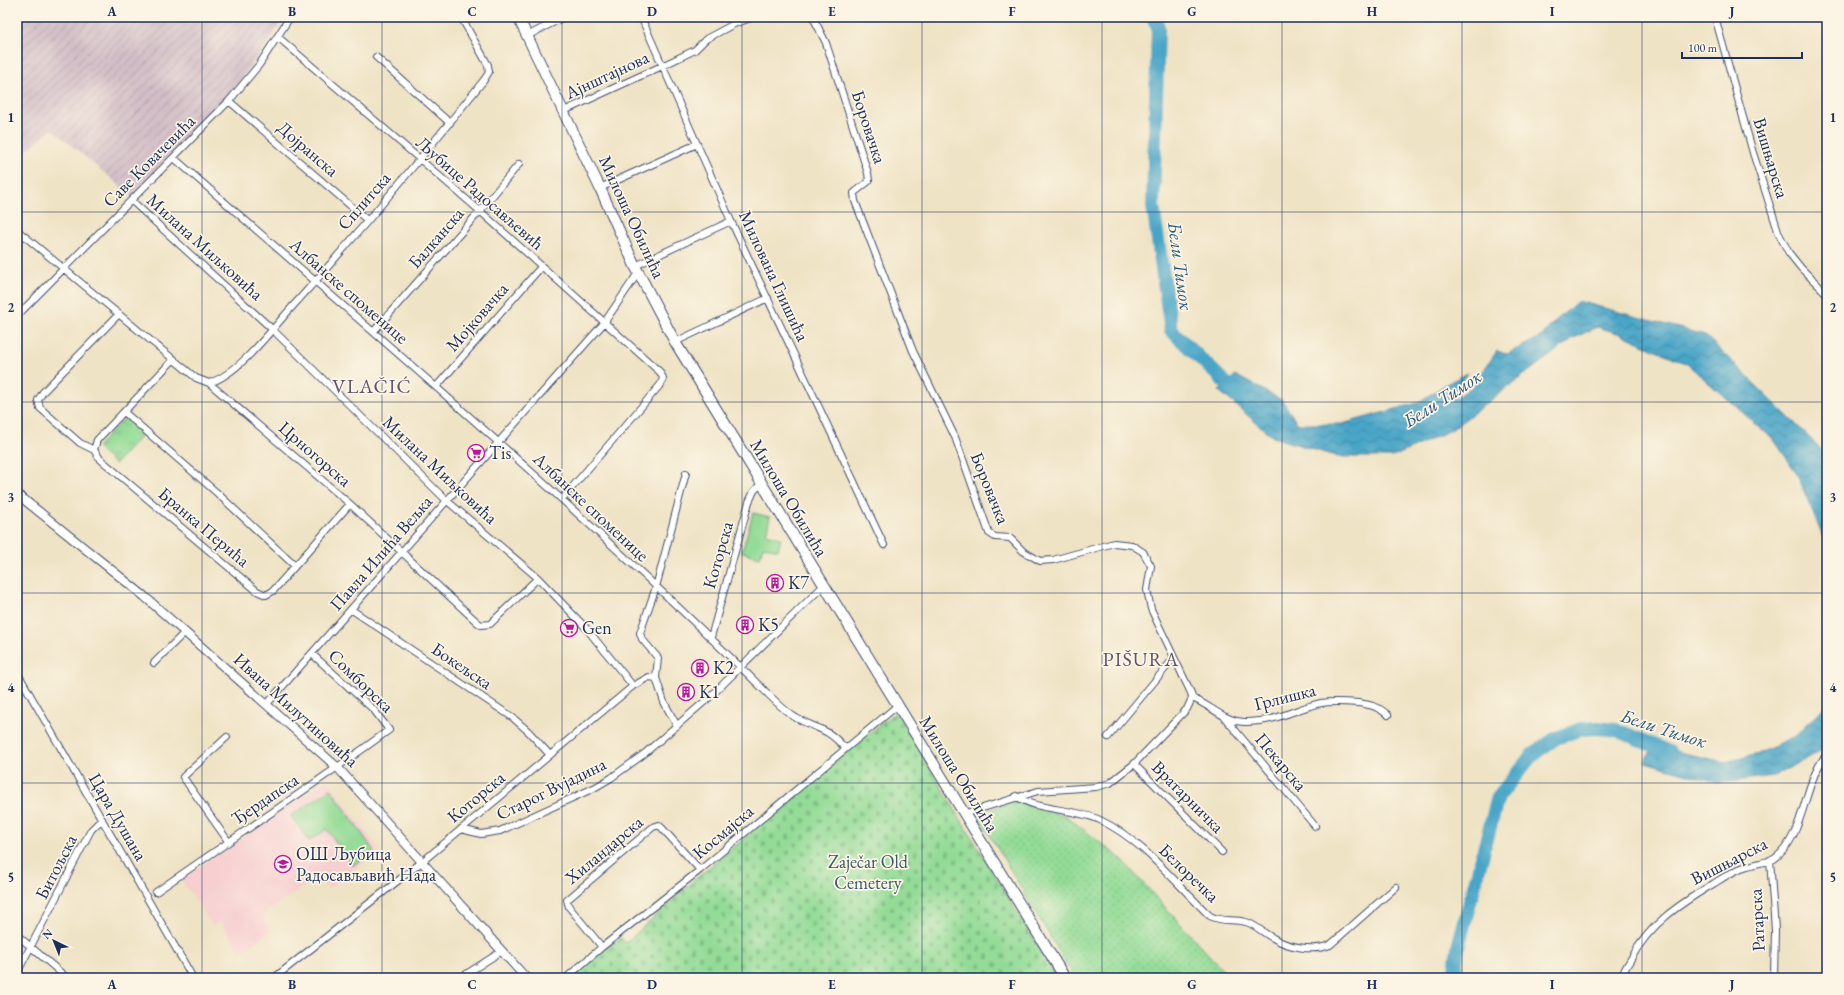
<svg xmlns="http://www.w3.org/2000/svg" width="1844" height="995" font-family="'EB Garamond',serif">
<defs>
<pattern id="industrial-furrows" width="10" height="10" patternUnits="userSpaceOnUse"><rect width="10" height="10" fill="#d2bdc6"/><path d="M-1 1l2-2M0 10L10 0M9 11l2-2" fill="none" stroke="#aa9aa4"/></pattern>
<pattern id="grass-dots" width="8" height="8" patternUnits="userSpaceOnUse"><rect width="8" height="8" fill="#93db96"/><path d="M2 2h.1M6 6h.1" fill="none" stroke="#7ebc84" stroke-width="1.8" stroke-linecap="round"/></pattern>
<pattern id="cemetery-stones" width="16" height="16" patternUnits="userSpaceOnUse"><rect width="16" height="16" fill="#93db96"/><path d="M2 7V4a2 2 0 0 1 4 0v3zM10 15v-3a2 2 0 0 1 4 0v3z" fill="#7ebc84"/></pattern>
<pattern id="park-tufts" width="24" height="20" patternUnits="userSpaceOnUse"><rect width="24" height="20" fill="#93db96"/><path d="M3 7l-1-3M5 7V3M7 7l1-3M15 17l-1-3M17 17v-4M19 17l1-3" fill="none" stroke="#7ebc84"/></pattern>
<pattern id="water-waves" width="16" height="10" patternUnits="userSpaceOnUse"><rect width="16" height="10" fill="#49a5c7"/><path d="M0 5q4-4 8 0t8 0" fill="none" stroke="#3c87a5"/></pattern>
</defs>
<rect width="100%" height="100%" fill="#fcf5e5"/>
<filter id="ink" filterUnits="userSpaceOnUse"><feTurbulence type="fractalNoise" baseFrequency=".025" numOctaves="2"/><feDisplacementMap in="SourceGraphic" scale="8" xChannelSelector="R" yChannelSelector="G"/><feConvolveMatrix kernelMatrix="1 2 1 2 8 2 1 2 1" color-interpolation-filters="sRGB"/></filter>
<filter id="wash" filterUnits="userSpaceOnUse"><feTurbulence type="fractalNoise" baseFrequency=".012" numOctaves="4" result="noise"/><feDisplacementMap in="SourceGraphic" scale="16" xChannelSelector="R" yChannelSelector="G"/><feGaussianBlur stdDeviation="0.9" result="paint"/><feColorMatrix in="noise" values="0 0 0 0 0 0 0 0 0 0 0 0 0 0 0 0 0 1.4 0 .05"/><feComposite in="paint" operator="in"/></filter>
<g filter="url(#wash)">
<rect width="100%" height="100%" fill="#efe3c5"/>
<path fill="#f7cfd1" d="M327 780 380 851 328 889 318 877 262 915 271 931 241 952 220 921 213 926 181 879Z"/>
<path fill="url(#industrial-furrows)" d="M17 17H284L270 40 232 92 132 196 52 129 17 158Z"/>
<path fill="url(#grass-dots)" stroke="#57857a" d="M1015 801 1066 816 1120 858 1230 978H1075L977 814Z"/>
<path fill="url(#cemetery-stones)" stroke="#57857a" d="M897 714 1057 978H571L620 937 626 943 692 882 892 715Z"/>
<path fill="url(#park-tufts)" stroke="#57857a" d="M123 420H128L143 434 115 464 99 450 98 446Z"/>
<path fill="#93db96" stroke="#57857a" d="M753 513 770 517 766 534 781 538 778 550 763 546 760 557 742 552Z
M331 789 374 851 352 866 327 829 309 841 291 816Z"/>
<path fill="url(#water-waves)" stroke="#326a92" d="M1578 301 1705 335 1822 450 1827 461V547L1796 472 1774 440 1687 364 1621 334 1597 327 1572 339 1451 430 1393 457H1338L1273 437 1219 391 1235 375 1282 400 1298 424H1342L1417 403 1446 384 1468 373 1453 395 1456 398 1472 387 1497 351 1507 354 1542 336 1553 323Z
M1827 704V748L1774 776 1720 783 1645 762 1653 743 1679 752 1725 762 1758 754 1794 737Z"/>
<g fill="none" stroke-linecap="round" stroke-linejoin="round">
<path stroke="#49a5c7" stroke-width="14" d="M1153 17 1158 27 1153 206 1171 330 1240 397
M1454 978 1458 947 1498 797 1532 755 1556 738 1581 729 1598 728 1617 730 1669 752"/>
</g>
</g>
<g filter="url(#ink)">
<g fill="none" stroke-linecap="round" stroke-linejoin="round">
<g stroke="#3b4a6d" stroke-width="8">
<path id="minor" d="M641 17 731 221 884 545
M813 17 826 43 868 173 869 181 854 193 855 201 913 351 955 437 989 533 995 537 1010 538 1023 551 1040 561 1053 560 1114 543 1132 545 1143 552 1151 566 1147 590 1151 609 1191 693 1192 698 1187 709 1134 764 1110 783 1096 787 1038 791 963 814
M1715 17 1753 153 1779 234 1789 253 1801 268 1827 294
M527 36 564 17
M278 37 480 211 660 372 663 378 661 384 562 499
M376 57 450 123
M229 101 367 220
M564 111 662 66 695 50 706 39 734 24 753 17
M174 158C375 334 579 507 769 695 777 703 786 712 796 718 819 730 826 727 845 748
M600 188 697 144
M132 201 272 329 446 500 538 578 586 628 633 686
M17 230 196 378 209 383 350 504 477 622 481 625 490 624 538 578
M635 266 731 221
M17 316 229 101 259 65 290 17
M374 331 480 211 519 164
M675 342 768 298
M174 359 97 440 94 450 100 459 257 591 266 595 273 591 350 504
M209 383C239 374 271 330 293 306 359 233 422 157 484 80L489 72 488 65 461 17
M436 387 541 267
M124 412 216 492 295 566
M94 450 80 443 40 408 38 400 43 392 119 314
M352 610 512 717 528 731 550 755
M711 637 749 502 754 491 761 484
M154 663 185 632
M17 672 193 978
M656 678 658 658 642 639 640 633 656 587 686 473
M1192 698C1210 705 1224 721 1244 722 1276 723 1293 709 1321 703 1333 701 1346 702 1358 703 1371 705 1378 706 1388 715
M267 704 604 323 638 273
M1225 718 1315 826
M227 737 183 777 228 841
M1108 737 1174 658
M1134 764 1222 852
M1016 796C1034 810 1077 809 1100 820 1144 841 1175 883 1210 916 1224 923 1232 918 1246 922 1256 925 1263 933 1273 938 1288 947 1313 952 1330 945L1396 887
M461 829 481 834 500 831 594 788 611 778 644 754 712 695 823 586
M1770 860 1775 930 1774 978
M156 892C233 838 313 786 389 730L374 710 312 654
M17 935 67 978
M602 947 569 907 567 900 653 827 659 825 662 828 700 870
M17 973 91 830 102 819
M274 978 423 861 633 686 649 677 656 678 664 702 677 726
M460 978 502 951
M566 978 602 947 700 870 897 706
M1622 978C1623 971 1627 965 1631 959 1649 924 1680 904 1713 884 1721 879 1730 873 1739 869 1748 865 1768 862 1774 859 1806 836 1802 783 1827 754"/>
</g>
<g stroke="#3b4a6d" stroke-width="10">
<path id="tertiary" d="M17 494 144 596 338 768 526 978"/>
</g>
<g stroke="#3b4a6d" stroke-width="12">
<path id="primary" d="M518 17 600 188 635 266 675 342 1065 978"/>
</g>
<use href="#minor" stroke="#fff" stroke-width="6"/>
<use href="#tertiary" stroke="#fff" stroke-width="8"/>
<use href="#primary" stroke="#fff" stroke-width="10"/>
</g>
</g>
<path fill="none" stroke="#1b2f5e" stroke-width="1" stroke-opacity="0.55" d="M202 17V978M382 17V978M562 17V978M742 17V978M922 17V978M1102 17V978M1282 17V978M1462 17V978M1642 17V978M17 212H1827M17 402H1827M17 593H1827M17 783H1827"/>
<defs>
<g id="supermarket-ring" transform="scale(0.9)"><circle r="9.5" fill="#fcf5e5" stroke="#b5179e" stroke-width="1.5"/><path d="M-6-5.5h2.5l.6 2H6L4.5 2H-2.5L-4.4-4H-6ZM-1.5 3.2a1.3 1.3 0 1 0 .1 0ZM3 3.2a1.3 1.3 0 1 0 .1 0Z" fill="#b5179e"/></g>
<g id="building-ring" transform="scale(0.9)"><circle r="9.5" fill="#fcf5e5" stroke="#b5179e" stroke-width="1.5"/><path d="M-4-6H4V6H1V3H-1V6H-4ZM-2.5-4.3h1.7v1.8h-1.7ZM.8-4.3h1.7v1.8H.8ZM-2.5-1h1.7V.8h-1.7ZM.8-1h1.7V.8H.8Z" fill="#b5179e"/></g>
<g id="school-ring" transform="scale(0.9)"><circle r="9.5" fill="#fcf5e5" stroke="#b5179e" stroke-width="1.5"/><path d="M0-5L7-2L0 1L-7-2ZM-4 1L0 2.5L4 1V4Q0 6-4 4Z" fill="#b5179e"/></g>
</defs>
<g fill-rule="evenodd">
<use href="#supermarket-ring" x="476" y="453"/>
<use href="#building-ring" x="775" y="583"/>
<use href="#building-ring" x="745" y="625"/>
<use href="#supermarket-ring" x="569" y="628"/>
<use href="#building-ring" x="700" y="668"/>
<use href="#building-ring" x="686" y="692"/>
<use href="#school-ring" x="283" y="864"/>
</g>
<g text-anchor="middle" stroke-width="3.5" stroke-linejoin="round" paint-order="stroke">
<g font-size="18" fill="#1b2f5e" stroke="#fcf5e5">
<text transform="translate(607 75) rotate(-25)" y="6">Ајнштајнова</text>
<text transform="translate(869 127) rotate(72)" y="6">Боровачка</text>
<text transform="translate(308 149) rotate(41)" y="6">Дојранска</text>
<text transform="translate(1771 158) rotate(73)" y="6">Вишњарска</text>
<text transform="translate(149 161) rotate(-45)" y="6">Саве Ковачевића</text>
<text transform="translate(480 193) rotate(41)" y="6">Љубице Радосављевић</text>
<text transform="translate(364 201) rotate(-49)" y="6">Сплитска</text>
<text transform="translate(632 217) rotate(65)" y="6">Милоша Обилића</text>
<text transform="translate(436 238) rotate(-49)" y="6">Балканска</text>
<text transform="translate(205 247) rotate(42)" y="6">Милана Миљковића</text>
<text transform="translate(774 276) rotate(65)" y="6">Милована Глишића</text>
<text transform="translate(349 291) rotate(41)" y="6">Албанске споменице</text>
<text transform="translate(477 317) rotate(-49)" y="6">Мојковачка</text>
<text transform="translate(315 454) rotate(41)" y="6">Црногорска</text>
<text transform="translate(440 470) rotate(43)" y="6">Милана Миљковића</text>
<text transform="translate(990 488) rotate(68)" y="6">Боровачка</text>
<text transform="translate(789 498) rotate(59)" y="6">Милоша Обилића</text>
<text transform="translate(591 507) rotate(43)" y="6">Албанске споменице</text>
<text transform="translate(204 527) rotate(40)" y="6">Бранка Перића</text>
<text transform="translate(381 553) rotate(-49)" y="6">Павла Илића Вељка</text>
<text transform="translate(718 555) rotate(-74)" y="6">Которска</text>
<text transform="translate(462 666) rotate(34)" y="6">Бокељска</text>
<text transform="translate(361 681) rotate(44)" y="6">Сомборска</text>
<text transform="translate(1285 697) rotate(-14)" y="6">Грлишка</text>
<text transform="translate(296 710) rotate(42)" y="6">Ивана Милутиновића</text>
<text transform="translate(1281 762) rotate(50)" y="6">Пекарска</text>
<text transform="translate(959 774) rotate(58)" y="6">Милоша Обилића</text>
<text transform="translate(551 789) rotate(-26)" y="6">Старог Вујадина</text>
<text transform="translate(476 797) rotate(-40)" y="6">Которска</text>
<text transform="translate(1188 797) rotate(45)" y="6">Вратарничка</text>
<text transform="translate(265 799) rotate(-34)" y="6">Ђердапска</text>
<text transform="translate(118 817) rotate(60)" y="6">Цара Душана</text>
<text transform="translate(723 832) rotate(-40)" y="6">Космајска</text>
<text transform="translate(604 850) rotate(-40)" y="6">Хиландарска</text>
<text transform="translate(1729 861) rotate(-27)" y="6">Вишњарска</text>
<text transform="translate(56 867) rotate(-63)" y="6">Битољска</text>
<text transform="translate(1189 873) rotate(44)" y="6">Белоречка</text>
<text transform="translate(1757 920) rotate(-93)" y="6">Ратарска</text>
</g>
<g font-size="18" fill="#1b2f5e" stroke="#fcf5e5" text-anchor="start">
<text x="489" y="459">Tis</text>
<text x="788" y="589">K7</text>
<text x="758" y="631">K5</text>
<text x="582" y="634">Gen</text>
<text x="713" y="674">K2</text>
<text x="699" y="698">K1</text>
<text x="296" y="860">ОШ Љубица<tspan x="296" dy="21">Радосављавић Нада</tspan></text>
</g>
<g font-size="18" fill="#395a6c" stroke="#fcf5e5">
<text x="868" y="868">Zaječar Old<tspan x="868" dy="21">Cemetery</tspan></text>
</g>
<g font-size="19" font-style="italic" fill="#2b5883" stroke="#fcf5e5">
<text transform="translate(1181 266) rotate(82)" y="7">Бели Тимок</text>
<text transform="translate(1442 398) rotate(-33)" y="7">Бели Тимок</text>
<text transform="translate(1664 728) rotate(18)" y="7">Бели Тимок</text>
</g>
<g font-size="20" letter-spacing="1" fill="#5f5370" stroke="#fcf5e5">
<text x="372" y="393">VLAČIĆ</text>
<text x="1141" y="666">PIŠURA</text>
</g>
</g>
<rect width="1844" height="995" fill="none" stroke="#fcf5e5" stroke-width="44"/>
<g transform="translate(54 941) rotate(317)" stroke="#fcf5e5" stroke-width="3" paint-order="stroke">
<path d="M0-3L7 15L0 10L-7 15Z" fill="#1b2f5e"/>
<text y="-6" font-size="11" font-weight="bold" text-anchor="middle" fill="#1b2f5e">N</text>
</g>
<path d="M1682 52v6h120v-6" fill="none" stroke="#1b2f5e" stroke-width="2"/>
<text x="1688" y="52" font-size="12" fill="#1b2f5e" stroke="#fcf5e5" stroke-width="3" paint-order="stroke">100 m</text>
<rect x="22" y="22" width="1800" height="951" fill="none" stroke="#1b2f5e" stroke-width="1.5"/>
<g font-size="13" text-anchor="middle" font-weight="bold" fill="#1b2f5e">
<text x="112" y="16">A</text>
<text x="292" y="16">B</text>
<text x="472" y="16">C</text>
<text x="652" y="16">D</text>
<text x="832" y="16">E</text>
<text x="1012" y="16">F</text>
<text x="1192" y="16">G</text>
<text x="1372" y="16">H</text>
<text x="1552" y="16">I</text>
<text x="1732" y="16">J</text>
<text x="11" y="122">1</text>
<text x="1833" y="122">1</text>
<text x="11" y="312">2</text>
<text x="1833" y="312">2</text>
<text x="11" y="502">3</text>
<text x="1833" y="502">3</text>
<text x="11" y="692">4</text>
<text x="1833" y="692">4</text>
<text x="11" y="882">5</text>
<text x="1833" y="882">5</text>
<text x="112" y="989">A</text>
<text x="292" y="989">B</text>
<text x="472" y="989">C</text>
<text x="652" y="989">D</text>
<text x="832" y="989">E</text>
<text x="1012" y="989">F</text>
<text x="1192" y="989">G</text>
<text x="1372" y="989">H</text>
<text x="1552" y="989">I</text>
<text x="1732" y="989">J</text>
</g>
</svg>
